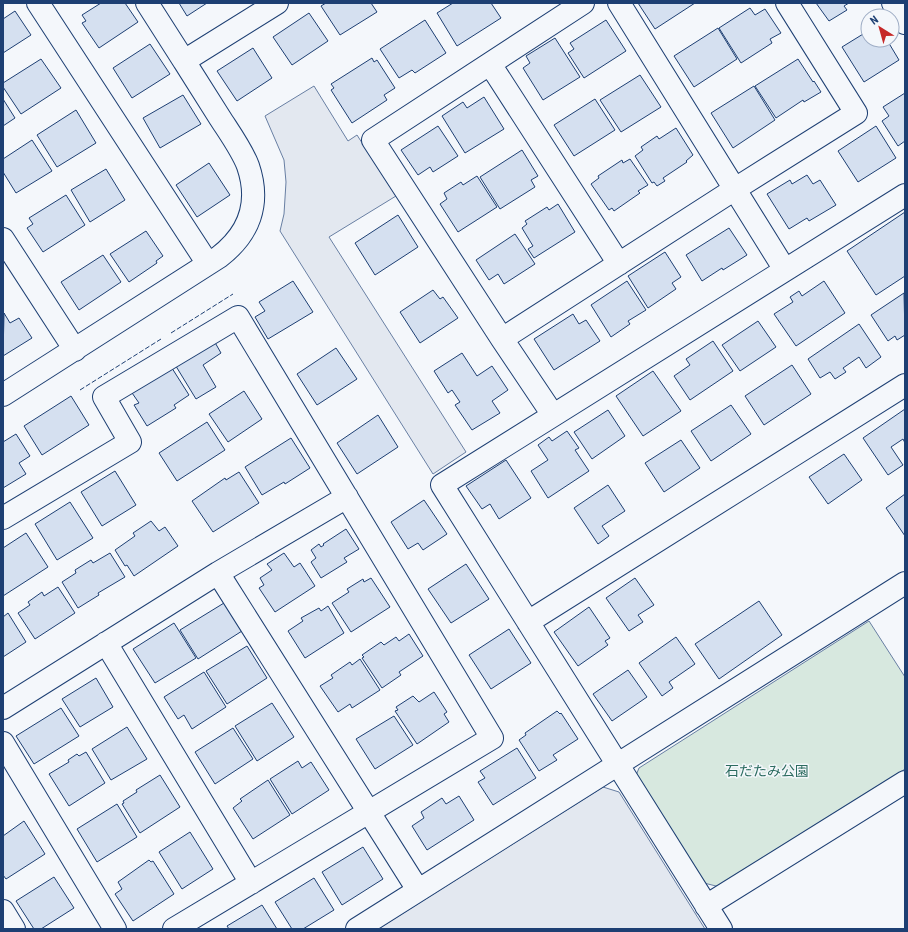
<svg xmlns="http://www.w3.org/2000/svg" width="908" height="932" font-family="'Roboto Condensed','Noto Sans JP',sans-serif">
<rect width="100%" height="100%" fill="#f4f7fb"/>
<path fill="#d7e8df" stroke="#687fa3" d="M869 621 905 677V769L720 887 704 883 635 778 639 768Z"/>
<path fill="#e3e8f0" stroke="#687fa3" d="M314 86 348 141 357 135 396 196 329 237 466 452 433 474 280 231 284 214 286 182 284 160 265 116Z
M603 787 619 792 705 929H378Z"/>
<path fill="#d5e0f0" stroke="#1d3f73" d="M101 3H125L138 22 99 48 82 23 86 21 82 15Z
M179 3H207L187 16Z
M326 3H371L377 12 340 35 321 6Z
M453 3H491L501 18 457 46 437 13Z
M638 3H695L655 29Z
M816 3H849L844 6 847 10 829 21Z
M750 8 755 15 765 9 781 33 770 39 772 43 741 63 719 28Z
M15 11 31 35 3 53V19Z
M309 13 328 41 292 65 273 37Z
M425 20 446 53 415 73 412 70 399 78 380 49Z
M606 20 626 51 584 78 568 53 574 49 570 43Z
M718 28 737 59 694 87 674 56Z
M868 31V40H887L899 60 864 82 842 47Z
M555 38 580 77 543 100 523 68 530 63 526 56Z
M150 44 170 74 132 98 113 68Z
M253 48 272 78 237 101 217 71Z
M372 58 374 62 377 60 395 88 384 95 387 100 352 123 331 90 334 88 331 84Z
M41 59 61 88 21 114 3 87V83Z
M798 59 813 82 814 81 821 92 804 102 803 100 776 118 755 86Z
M640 75 661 107 621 132 600 100Z
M754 86 775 120 733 148 711 113Z
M905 93V141L898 146 882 121 889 116 883 107Z
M183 95 201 124 160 148 143 118Z
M484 97 504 129 465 153 442 116 463 102 467 108Z
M3 99 15 118 3 126Z
M595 99 615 130 574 156 554 125Z
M76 110 96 143 57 167 37 135Z
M438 126 458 156 433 172 430 167 418 175 401 150Z
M876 126 896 158 858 182 838 151Z
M676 128 693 155 686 161 687 162 663 178 665 181 657 186 654 182 652 183 635 156 643 150 641 147 657 136 659 139Z
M32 140 52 171 16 193 3 172V159Z
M522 150 538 176 531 180 535 187 500 209 480 177Z
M630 159 648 185 638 191 640 193 614 211 612 208 609 210 591 184 599 178 598 176 622 160 623 163Z
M209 163 230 195 197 217 176 185Z
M106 169 125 200 90 222 71 190Z
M807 175 813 184 820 180 836 205 809 221 807 218 789 229 767 194 790 180 792 184Z
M477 176 497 207 458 232 440 204 447 199 444 193 461 182 463 185Z
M66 195 85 225 43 252 27 228 33 224 29 218Z
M558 204 575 232 534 258 528 249 533 246 522 228 527 224 525 221 547 207 549 210Z
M905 212V276L876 295 847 251Z
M398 215 418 247 375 275 355 243Z
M729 228 747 255 723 270 722 268 702 281 686 255Z
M146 231 163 256 156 261 157 263 129 282 110 254Z
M515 234 535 264 504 284 498 274 489 280 476 260Z
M665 252 681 277 672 283 676 289 648 308 628 276Z
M103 255 121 282 79 310 61 282Z
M293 281 313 312 268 339 255 317 265 311 259 302Z
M627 281 646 310 628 321 630 324 611 337 591 305Z
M824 281 845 313 796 346 774 314 793 302 790 297 799 291 802 296Z
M433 290 440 299 443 297 458 318 420 343 400 312Z
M904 293 905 335 897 340 895 336 888 341 871 315Z
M4 313 10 323 19 318 32 338 3 356Z
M573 314 579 324 586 320 600 341 554 370 534 339Z
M758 321 776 347 740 371 722 345Z
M859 324 881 357 866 368 859 357 843 368 846 372 835 379 830 372 820 378 808 359Z
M213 339 221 353 203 365 216 387 196 399 174 363Z
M713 341 733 371 690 400 674 376 690 365 686 359Z
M336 348 357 379 317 405 297 374Z
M462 353 477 376 492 366 508 390 492 401 500 413 472 430 455 405 460 402 452 390 448 393 434 371Z
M170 365 189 395 174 405 176 408 147 426 134 405 139 403 130 390Z
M792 365 811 394 764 425 745 396Z
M653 371 681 411 643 436 616 396Z
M244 391 262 419 228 442 209 414Z
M71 396 89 425 42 455 24 426Z
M731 405 751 434 711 461 691 431Z
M905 409V443L903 439 891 447 903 465 888 475 863 438Z
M608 410 625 436 592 459 574 432Z
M378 415 398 447 357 474 337 443Z
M207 422 225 450 177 481 159 453Z
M567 431 579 448 575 450 589 471 548 498 531 471 548 460 538 445 549 437 552 441Z
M16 434 30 456 19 463 26 474 3 488V442Z
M291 438 310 468 285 484 284 482 262 495 245 467Z
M681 440 700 468 664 492 645 463Z
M844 454 862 480 828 504 809 477Z
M506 460 531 498 499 519 490 504 482 509 466 486Z
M115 471 136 505 102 526 81 492Z
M239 472 259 503 213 532 192 501 225 478 226 480Z
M608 485 625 511 602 526 609 536 598 544 574 508Z
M905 494V536L886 508Z
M424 500 447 534 423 550 418 543 408 549 391 522Z
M70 502 93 538 57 560 35 524Z
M151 521 159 531 165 527 178 546 134 576 127 565 125 566 115 550 135 536 133 533Z
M346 529 359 549 344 558 347 562 321 578 311 562 316 558 311 550 319 544 321 547 324 545 323 544Z
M26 533 48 567 3 596V548Z
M110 553 125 577 98 593 99 595 78 608 62 582 76 573 75 570 91 560 93 563Z
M284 553 294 567 300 563 315 586 275 612 259 588 264 585 260 578 272 570 267 564Z
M466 564 489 599 451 623 428 589Z
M371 578 390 607 351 632 332 603 349 592 347 589 363 579 364 582Z
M635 578 654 605 638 615 643 622 629 631 606 598Z
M58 587 75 613 35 639 18 613 30 605 28 602 42 592 44 596Z
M759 601 782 635 719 679 695 644Z
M224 603 242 631 198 659 180 630Z
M328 606 344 633 305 658 288 631 303 621 301 618 319 608 321 611Z
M589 607 610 638 605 641 608 645 578 666 554 632Z
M8 613 26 642 3 657V617Z
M174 623 196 658 155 683 133 649Z
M509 629 531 663 491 689 469 655Z
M409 634 423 656 399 672 401 675 382 688 362 658 364 657 362 655 381 642 384 645 396 637 399 641Z
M676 637 695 664 669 682 673 688 662 696 639 663Z
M247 646 267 678 227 704 206 671Z
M360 659 380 690 352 708 350 704 338 712 320 686 333 678 331 675 350 662 352 665Z
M628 670 647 697 612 721 593 694Z
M204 672 226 707 192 729 184 715 178 719 164 697Z
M96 678 113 707 80 727 62 699Z
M434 692 447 712 444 714 449 722 417 744 395 711 398 710 396 707 413 696 419 702Z
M272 703 294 737 257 761 235 726Z
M61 708 79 736 34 764 16 736Z
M557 711 560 714 561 713 578 739 553 755 557 760 539 771 519 740 526 735 525 733Z
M394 716 413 745 375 769 356 739Z
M127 727 147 759 111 780 92 749Z
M233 728 253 759 215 784 195 752Z
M517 748 536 778 493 805 478 782 485 778 480 771Z
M86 752 105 783 69 806 49 774 69 762 68 760 77 754 79 756Z
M298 761 302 768 311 762 329 790 292 814 270 779Z
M160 775 180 807 140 833 122 804 124 803 123 801 137 792 136 790Z
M268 780 290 815 253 839 233 808 242 801 240 799Z
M459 796 474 820 427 850 412 826 424 818 421 812 442 798 446 804Z
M117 804 137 837 97 862 77 829Z
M24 821 45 854 6 879 3 875V836Z
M190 832 213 869 182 889 159 852Z
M363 847 383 879 342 905 322 872Z
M149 860 151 862 153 861 174 894 133 921 115 894 122 889 118 882Z
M54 877 74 908 41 929H34L16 901Z
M314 878 334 910 303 929H292L275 902Z
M262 905 277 929H229L227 926Z"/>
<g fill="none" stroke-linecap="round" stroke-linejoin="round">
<g stroke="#1d3f73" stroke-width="24">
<path id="minor" d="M38 3 208 264
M147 3 184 61
M619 3 785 270
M893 3 905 23
M490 64 619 264
M3 239 75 350
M502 339 735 189 856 113 787 3
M3 395 219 257C249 234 261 204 248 166 242 150 229 132 220 118 208 99 196 80 184 61L277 3
M553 415 502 339 373 140 583 3
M3 518 130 442 104 397 238 317 492 738 174 929
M218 573 347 497
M528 622 905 385
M106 643 251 883
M3 708 218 573 418 890
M3 743 115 929
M706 906 905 782
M3 911 14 929
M357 929 905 583
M721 929 442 485 905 195"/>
</g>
<use href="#minor" stroke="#f4f7fb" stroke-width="22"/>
<path stroke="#1d3f73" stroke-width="1" stroke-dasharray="5 2" stroke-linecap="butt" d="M171 333 233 294
M80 390 161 339"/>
</g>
<g text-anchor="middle" stroke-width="3" stroke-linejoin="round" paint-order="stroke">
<g font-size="14" fill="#2c6c60" stroke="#f4f7fb">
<text x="767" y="776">石だたみ公園</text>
</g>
</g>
<rect width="908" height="932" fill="none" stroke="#1d3f73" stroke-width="8"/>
<g transform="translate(880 28) rotate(323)"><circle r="19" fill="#f4f7fb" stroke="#9eadc5"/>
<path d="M0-3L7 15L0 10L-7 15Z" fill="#c62828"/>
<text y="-6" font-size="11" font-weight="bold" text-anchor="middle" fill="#1d3f73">N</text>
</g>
</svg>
